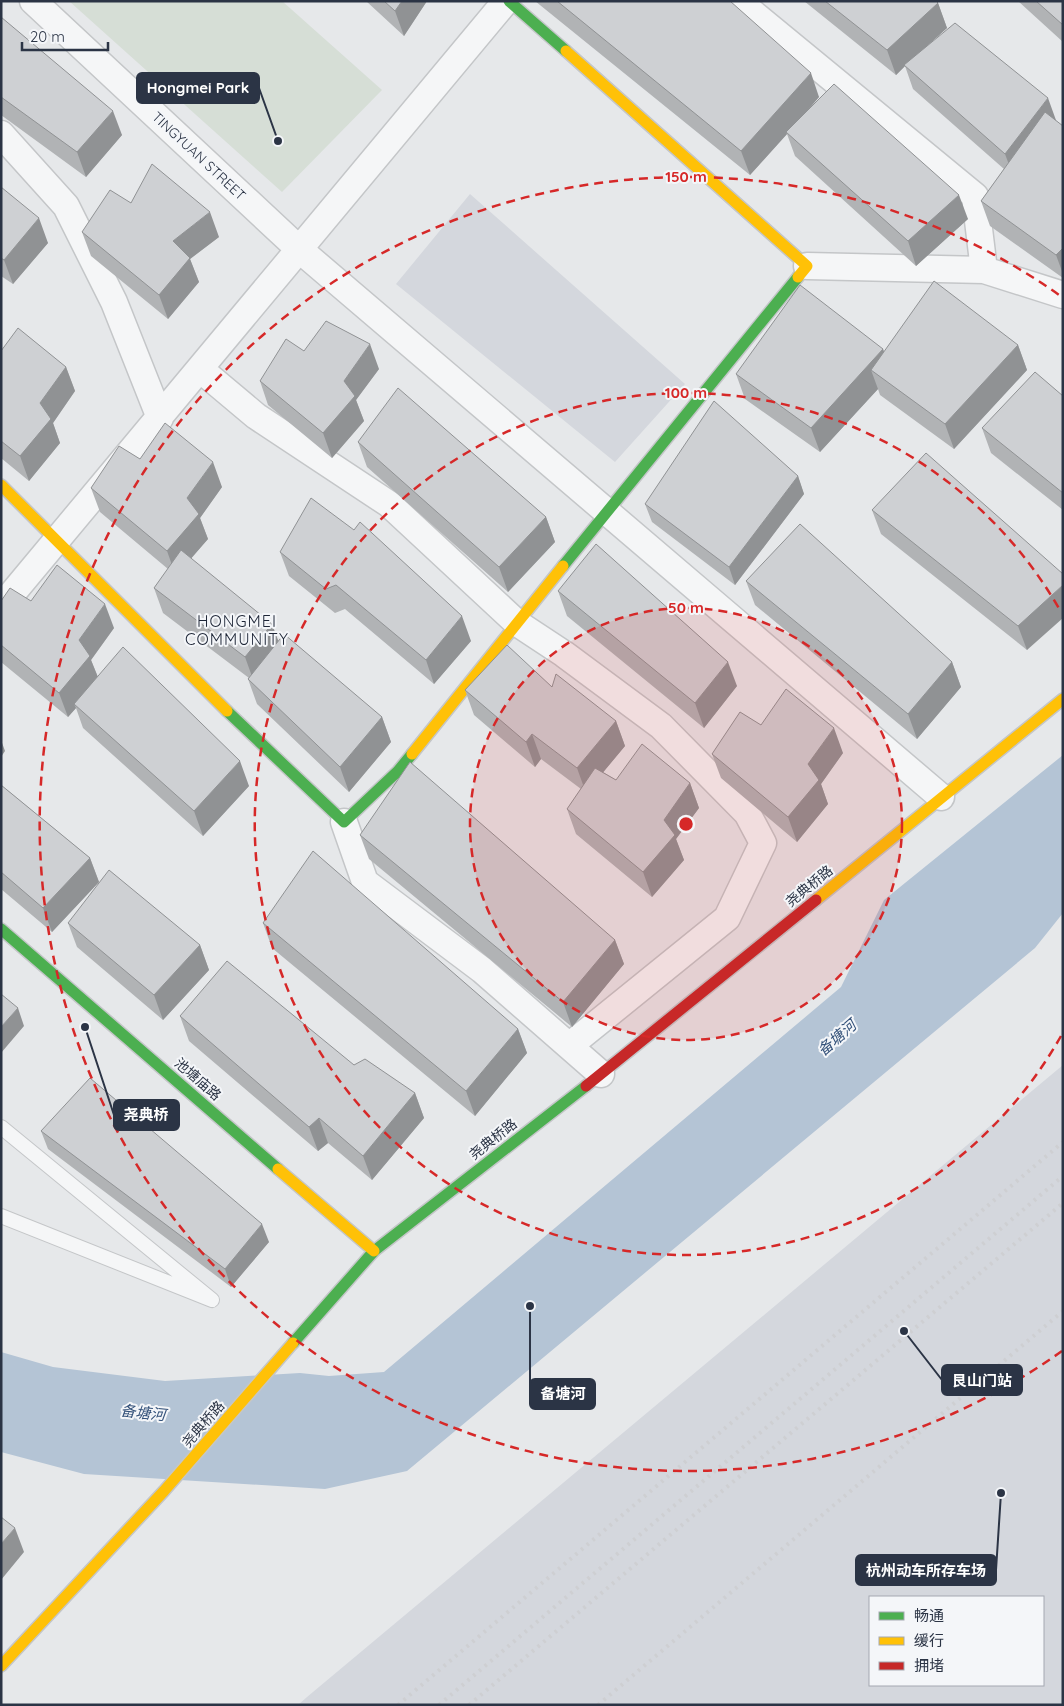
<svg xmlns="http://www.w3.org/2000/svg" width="1064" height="1706" font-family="Quicksand,'Noto Sans SC',sans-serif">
<rect width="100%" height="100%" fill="#e6e8ea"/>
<path fill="#d4d7dd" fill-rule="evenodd" d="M470 194 685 384 615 462 396 284Z
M1063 1065V1705H298L307 1697ZM870 1597H1043V1685H870Z"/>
<path fill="#d6ded6" d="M69 1H282L382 90 282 192Z"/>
<path fill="#b4c4d5" d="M1063 755V913L1035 948 407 1471 325 1489 84 1474 1 1452V1352L53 1367 165 1381 300 1373 329 1376 384 1372 841 987 884 900Z"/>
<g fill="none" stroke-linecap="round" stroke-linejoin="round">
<g stroke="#c4c6c8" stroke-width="16">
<path id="lane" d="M1 1127 212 1300 1 1216"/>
</g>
<g stroke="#c4c6c8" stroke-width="29">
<path id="street" d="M33 1 300 250 941 797
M738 1 975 196 984 270
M1 134 66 206 114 302 160 418
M807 266 984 270 1063 295
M200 369 256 416 389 504 517 623 564 654 661 726 747 813 763 843 727 918 569 1046
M1 607 506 1
M344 822 365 882 482 970 601 1074"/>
</g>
<g stroke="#c4c6c8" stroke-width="14">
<path id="fast" d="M509 1 566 51
M563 566 798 277
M227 711 344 822 398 771 412 754
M1 929 278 1169
M293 1343 374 1251 586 1086"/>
</g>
<g stroke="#c4c6c8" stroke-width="14">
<path id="slow" d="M566 51 807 266 798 277
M1 485 227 711
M412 754 563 566
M816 900 1063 699
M278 1169 374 1251
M1 1666 164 1491 293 1343"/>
</g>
<g stroke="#c4c6c8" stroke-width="14">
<path id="jam" d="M586 1086 816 900"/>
</g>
<use href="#lane" stroke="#f5f6f7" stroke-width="14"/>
<use href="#street" stroke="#f5f6f7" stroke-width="26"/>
<use href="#fast" stroke="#4caf50" stroke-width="11"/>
<use href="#slow" stroke="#ffc107" stroke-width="11"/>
<use href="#jam" stroke="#c62828" stroke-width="11"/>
<path stroke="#cecfd2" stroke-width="4" stroke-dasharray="2.5 5" stroke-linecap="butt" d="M398 1705 1063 1142
M439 1705 1063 1176
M469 1705 1063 1203
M598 1705 1063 1311"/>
</g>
<path fill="#b1b3b5" d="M366 1H427L404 36Z
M535 1H730L819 97 809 109 968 219 916 266 795 156 787 134 750 175Z
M804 1H936L938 3 947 28 928 45 1056 121 1063 126V278L990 226 981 201 1004 169 913 89 905 66 896 75Z
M1018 1H1063V42Z
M1 17 122 135 86 177 1 115Z
M1 187 48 243 13 284 1 276Z
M131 203 219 237 190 259 199 282 168 319 91 256 82 232Z
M1018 345 1027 370 954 449 880 395 878 389 820 452 745 399 736 374 883 349 884 352Z
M1 351 66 367 75 391 53 423 60 443 29 481 1 458Z
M304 351 379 369 356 400 364 421 332 458 268 405 260 381Z
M1063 396V510L991 453 982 428Z
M358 442 546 517 555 542 508 592 367 467Z
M140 459 222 487 200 518 208 539 191 558 279 641 382 717 391 742 349 792 257 704 248 679 249 678 163 613 154 588 168 569 100 512 91 488Z
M798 476 804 494 735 585 652 522 645 504Z
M872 510 1063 574 1027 650 881 534Z
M280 552 471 641 434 684 345 609 335 613 289 576Z
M746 581 952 662 961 687 917 739 755 605Z
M558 591 737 686 704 728 567 616Z
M1 601H31L114 628 91 660 98 677 249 786 203 836 83 728 76 708 68 717 1 662Z
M552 687 616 721 625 746 603 772 616 780 690 783 699 808 676 839 684 860 652 897 576 834 567 809 581 789 541 759 535 767 474 715 465 690Z
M761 725 843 753 821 784 828 804 797 842 721 778 712 754Z
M1 785 90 858 99 882 52 932 1 889Z
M360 835 615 940 624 964 572 1027 369 859Z
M68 923 200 945 209 970 163 1020 77 947Z
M263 923 518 1029 527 1053 475 1116 272 948Z
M180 1016 354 1065 415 1093 424 1118 372 1180 328 1143 318 1151 189 1041Z
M41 1131 269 1242 231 1287 48 1149Z"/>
<path fill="#909294" d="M402 1H427L404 36 395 11Z
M938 3 947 28 905 66 904 65 905 66 896 75 887 50Z
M811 73 819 97 788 133 786 132 787 134 750 175 741 151Z
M1048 98 1057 123 1014 178 1005 154Z
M113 111 122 135 86 177 77 152Z
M959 195 968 219 916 266 908 241Z
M210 212 219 237 190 259 199 282 168 319 159 295 173 241Z
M39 218 48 243 13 284 4 260Z
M1063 248V274L1056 255Z
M370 344 379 369 356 400 364 421 332 458 323 433 344 381Z
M1018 345 1027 370 954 449 945 424Z
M883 349 892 374 871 370 878 389 820 452 811 428Z
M66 367 75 391 53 423 60 443 29 481 20 456 40 403Z
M213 462 222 487 200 518 208 539 176 576 167 551 187 498Z
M798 476 804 494 735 585 729 567Z
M546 517 555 542 508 592 499 567Z
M1063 585V618L1027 650 1018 626Z
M105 604 114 628 91 660 99 680 74 704 76 708 68 717 59 693 79 640Z
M462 616 471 641 434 684 426 660Z
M272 624 281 648 254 682 245 657Z
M728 662 737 686 704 728 695 703Z
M952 662 961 687 917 739 908 714Z
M382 717 391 742 349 792 340 767Z
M616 721 625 746 586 793 577 768Z
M834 728 843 753 821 784 828 804 797 842 788 817 808 764Z
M532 734 541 759 535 767 526 742Z
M1 740 5 751 1 757Z
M240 761 249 786 203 836 194 811Z
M690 783 699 808 676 839 684 860 652 897 643 872 664 820Z
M90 858 99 882 52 932 43 908Z
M615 940 624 964 572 1027 563 1002Z
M200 945 209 970 163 1020 154 995Z
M18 1008 24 1026 1 1053V1027Z
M518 1029 527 1053 475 1116 466 1091Z
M415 1093 424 1118 372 1180 363 1156Z
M319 1118 328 1143 318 1151 309 1127Z
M262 1224 269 1242 231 1287 225 1269Z
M15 1528 24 1552 1 1580V1544Z"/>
<path fill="#ced0d3" stroke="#909294" d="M384 1H402L395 11Z
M557 1H730L811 73 741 151Z
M825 1H936L938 3 887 50Z
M1036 1H1063V25Z
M1 17 113 111 77 152 1 97Z
M955 23 1048 98 1005 154 904 65Z
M834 84 959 195 908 241 786 132Z
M1045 112 1063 126V248L1056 255 981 201Z
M152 164 210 212 173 241 190 258 159 295 82 232 110 190 131 203Z
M1 187 39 218 4 260 1 258Z
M934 281 1018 345 945 424 871 370Z
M800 285 883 349 811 428 736 374Z
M326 321 370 344 344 381 355 396 323 433 260 381 286 339 304 351Z
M18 328 66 367 40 403 51 419 20 456 1 441V351Z
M1035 372 1063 396V493L982 428Z
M398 388 546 517 499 567 358 442Z
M714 401 798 476 729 567 645 504Z
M165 423 213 462 187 498 199 514 167 551 91 488 119 446 140 459Z
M926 453 1063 574V585L1018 626 872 510Z
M311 498 354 530 360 522 462 616 426 660 336 585 326 589 280 552Z
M800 524 952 662 908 714 746 581Z
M596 544 728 662 695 703 558 591Z
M181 550 272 624 245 657 154 588Z
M57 565 105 604 79 640 90 656 59 693 1 645V601L10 588 31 601Z
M284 634 382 717 340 767 248 679Z
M507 645 552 687 556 674 616 721 577 768 532 734 526 742 465 690Z
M123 647 240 761 194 811 74 704Z
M786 689 834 728 808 764 819 780 788 817 712 754 740 712 761 725Z
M642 744 690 783 664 820 675 835 643 872 567 809 595 768 616 780Z
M410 762 615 940 563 1002 360 835Z
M1 785 90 858 43 908 1 872Z
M313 851 518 1029 466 1091 263 923Z
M109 870 200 945 154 995 68 923Z
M227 961 354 1065 365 1059 415 1093 363 1156 319 1118 309 1127 180 1016Z
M1 994 18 1008 1 1027Z
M90 1078 262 1224 225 1269 41 1131Z
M1 1517 15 1528 1 1544Z"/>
<circle cx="686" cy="824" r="216" fill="#d62828" fill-opacity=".12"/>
<g fill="none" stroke="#d62828" stroke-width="2.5" stroke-dasharray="9 6">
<circle cx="686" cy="824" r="216"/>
<path d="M1061 1036A431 431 0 1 1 1061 612"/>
<path d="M1062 1351A647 647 0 1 1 1062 297"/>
</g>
<g text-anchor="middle" stroke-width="4" stroke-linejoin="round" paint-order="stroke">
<g font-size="14" fill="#2b3445" stroke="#f4f6f9">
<text transform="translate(199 156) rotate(43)" y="5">TINGYUAN STREET</text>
<text transform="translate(809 886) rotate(-39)" y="5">尧典桥路</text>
<text transform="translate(198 1079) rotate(41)" y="5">池塘庙路</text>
<text transform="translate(493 1139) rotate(-38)" y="5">尧典桥路</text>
<text transform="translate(203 1424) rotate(-49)" y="5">尧典桥路</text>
</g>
<g font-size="15" font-style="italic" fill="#34527a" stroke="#f4f6f9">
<text transform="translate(837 1038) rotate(-41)" y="5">备塘河</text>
<text transform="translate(143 1413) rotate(6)" y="5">备塘河</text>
</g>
<g font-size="16" letter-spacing="1" fill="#1d2536" stroke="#f4f6f9">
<text x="237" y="627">HONGMEI<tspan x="237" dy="18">COMMUNITY</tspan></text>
</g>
</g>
<circle cx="686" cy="824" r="8" fill="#d62828" stroke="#f4f6f9" stroke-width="2.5"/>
<g font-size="15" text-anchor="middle" font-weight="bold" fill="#d62828" stroke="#f4f6f9" stroke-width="4" stroke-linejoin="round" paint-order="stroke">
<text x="686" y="182">150 m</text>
<text x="686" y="398">100 m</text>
<text x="686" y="613">50 m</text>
</g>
<path fill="none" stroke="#2b3445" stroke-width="2" d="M278 141L259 88M85 1027L114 1115M904 1331L942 1380M530 1306L530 1394M1001 1493L996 1570"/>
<g fill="#2b3445" stroke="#f4f6f9" stroke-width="2">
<circle cx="278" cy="141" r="5"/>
<circle cx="85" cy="1027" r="5"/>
<circle cx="904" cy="1331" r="5"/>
<circle cx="530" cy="1306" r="5"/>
<circle cx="1001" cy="1493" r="5"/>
</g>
<g fill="#2b3445" stroke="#2b3445" stroke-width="2">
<rect x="137" y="73" width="122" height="30" rx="5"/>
<rect x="114" y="1100" width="65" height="30" rx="5"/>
<rect x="942" y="1365" width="80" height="30" rx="5"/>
<rect x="530" y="1379" width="65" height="30" rx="5"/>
<rect x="856" y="1555" width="140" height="30" rx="5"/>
</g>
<g font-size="15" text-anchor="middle" font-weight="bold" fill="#fff">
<text x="198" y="93">Hongmei Park</text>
<text x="146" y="1120">尧典桥</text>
<text x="982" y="1386">艮山门站</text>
<text x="563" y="1399">备塘河</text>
<text x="926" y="1576">杭州动车所存车场</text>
</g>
<rect width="1064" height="1706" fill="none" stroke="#2b3445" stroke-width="5"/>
<rect x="869" y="1596" width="175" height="90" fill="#f4f6f9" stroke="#a4a8b1"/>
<rect x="879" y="1612" width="25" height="8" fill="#4caf50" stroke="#a4a8b1"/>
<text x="914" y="1621" font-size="15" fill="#2b3445">畅通</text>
<rect x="879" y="1637" width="25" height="8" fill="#ffc107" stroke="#a4a8b1"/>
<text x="914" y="1646" font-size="15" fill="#2b3445">缓行</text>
<rect x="879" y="1662" width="25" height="8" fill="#c62828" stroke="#a4a8b1"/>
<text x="914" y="1671" font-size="15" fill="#2b3445">拥堵</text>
<path d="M22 42v8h86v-8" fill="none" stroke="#2b3445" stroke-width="2.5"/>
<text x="30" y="42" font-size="15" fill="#2b3445" stroke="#f4f6f9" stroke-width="4" paint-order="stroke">20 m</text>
</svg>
